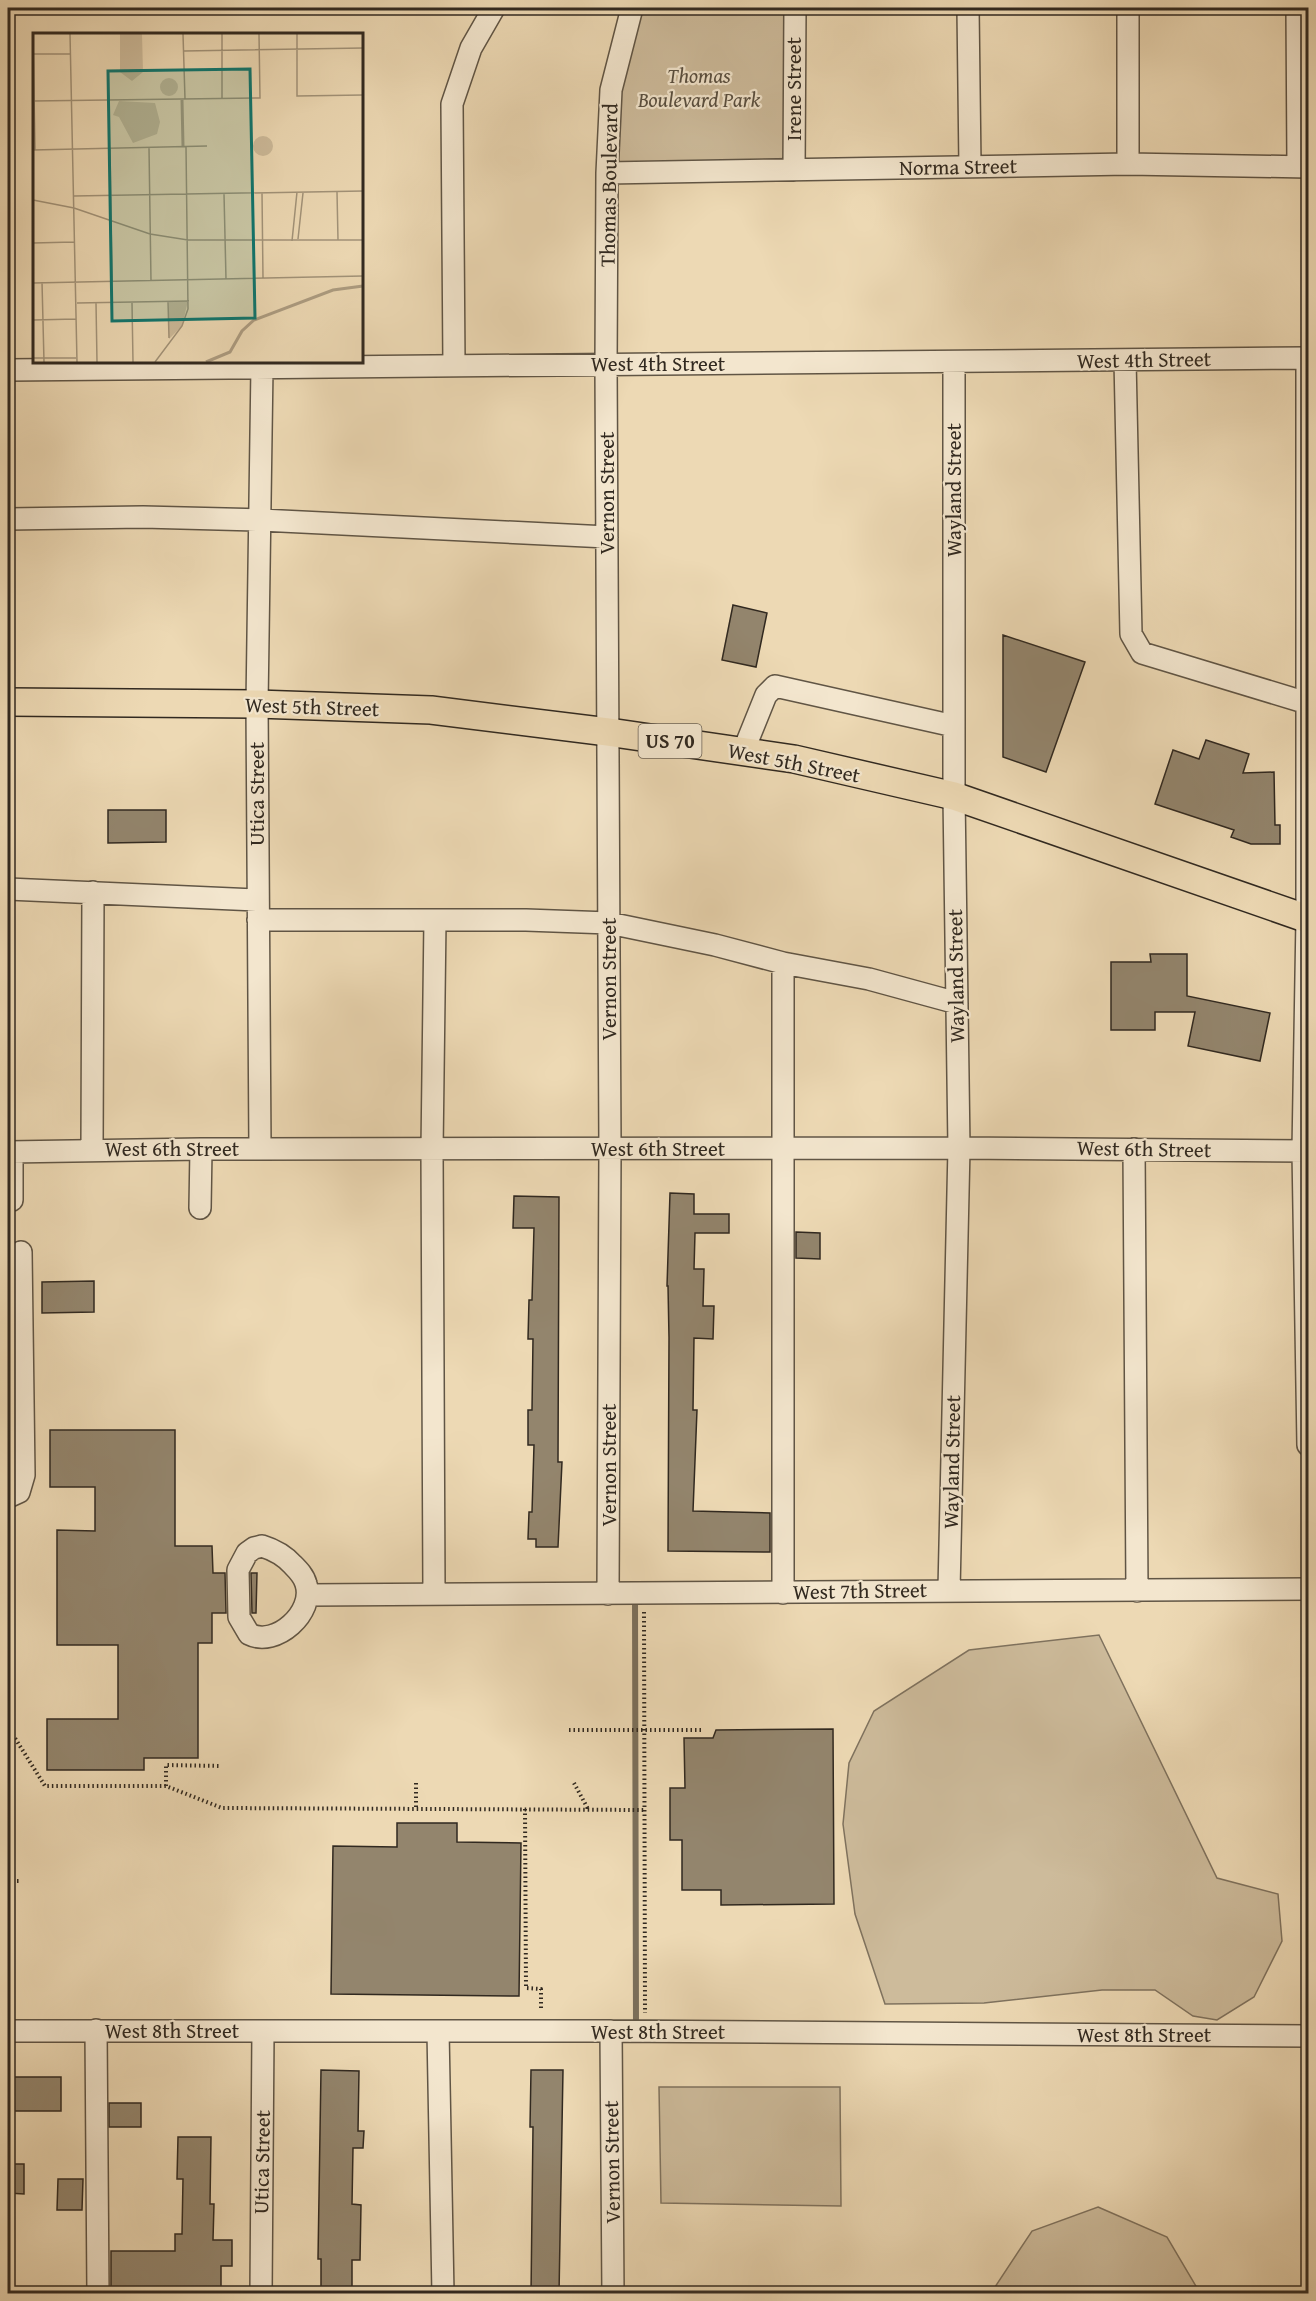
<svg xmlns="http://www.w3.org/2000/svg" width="1316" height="2301" font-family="'Gentium Book Plus',serif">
<rect width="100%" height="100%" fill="#edd9b4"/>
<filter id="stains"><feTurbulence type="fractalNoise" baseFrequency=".00333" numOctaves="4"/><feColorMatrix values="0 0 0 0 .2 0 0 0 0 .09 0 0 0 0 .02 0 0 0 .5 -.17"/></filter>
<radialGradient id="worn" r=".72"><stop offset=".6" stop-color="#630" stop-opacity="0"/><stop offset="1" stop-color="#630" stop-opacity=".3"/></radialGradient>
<path fill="#cdbb9b" stroke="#7f725e" stroke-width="1.5" d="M636 8H791V167L611 170 615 92Z
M1099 1635 1217 1878 1278 1894 1282 1941 1254 1997 1217 2020 1193 2016 1155 1990H1102L984 2003 885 2004 855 1914 843 1824 849 1763 874 1711 969 1650Z
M659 2087H840L841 2206 661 2203Z
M1098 2207 1167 2237 1200 2293H993V2290L1032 2231Z"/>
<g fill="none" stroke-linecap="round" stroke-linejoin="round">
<path stroke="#7b6f5b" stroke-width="6" d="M635 1597 636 2028"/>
</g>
<path fill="#93856d" stroke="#312920" stroke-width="1.5" d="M733 605 767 613 756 667 722 660Z
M1003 635 1085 662 1046 772 1003 757Z
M1206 740 1249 754 1243 773 1274 772 1275 825H1280V844H1251L1231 837 1234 830 1155 804 1173 750 1199 759Z
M108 810H166V842L108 843Z
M1150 954H1187V996L1270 1013 1260 1061 1188 1046 1195 1012H1155V1030H1111V962H1151Z
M670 1193 694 1194V1214H729V1233H695L694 1269H704L703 1306H714L713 1339 694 1338 693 1410H697L693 1511 770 1513V1552L668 1551 669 1338 668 1286H667Z
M514 1196 559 1197 558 1462H562L558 1547H536V1539H528L529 1512H532L534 1445H528V1410H532L533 1339H528L529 1300H532L534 1228H513Z
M796 1232 820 1233V1259L796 1258Z
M94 1281V1312L42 1313V1282Z
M50 1430H175V1546H212L213 1573H225L226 1613H212V1643H198V1758H144V1770H47V1719H118V1645H57V1530L95 1531V1487H50Z
M251 1573H257L256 1613H252Z
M833 1729 834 1904 721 1905V1890H682V1840H670V1788H685L684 1738H713L716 1730Z
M397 1823H457V1842L521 1843 519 1996 331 1994 333 1846 397 1847Z
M321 2070 359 2071 358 2131H364L363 2148H353L352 2204 361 2205 360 2260H352V2294H321V2259H318Z
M531 2070H563L559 2294H531L533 2127H530Z
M8 2077H61V2111H8Z
M109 2103H141V2127H109Z
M178 2137H211L210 2204H214L213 2240H232V2266H221V2294H111V2251H175V2234H182L183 2179H177Z
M8 2164H24V2194L8 2193Z
M58 2179H83L82 2210H57Z"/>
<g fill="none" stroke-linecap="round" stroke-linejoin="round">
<g stroke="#605545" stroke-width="24">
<path id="minor" d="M968 8 970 167
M1297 8 1298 166
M1128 164V8
M794 170 795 8
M607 173 1128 164 1308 167
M1307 358V918L1303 1151 1308 1445
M1125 360 1131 634 1142 653 1307 703
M454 365 452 104 471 48 494 8
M8 370 1308 358
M8 519 143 517 261 520 607 537
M743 752 766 695 775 686 954 726
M8 889 258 900
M258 920H526L609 923 715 945 783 963 869 979 957 1003
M260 1149 257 704 262 367
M1134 1149 1137 1591
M92 1150 93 892
M8 1152 201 1149 959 1148 1308 1151
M12 1200V1152
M200 1208 201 1149
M8 1497 19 1492 24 1475 21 1252
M262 1546C275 1550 284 1555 293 1565 298 1570 304 1576 306 1584 315 1612 276 1648 249 1634L239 1617 238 1570 247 1553 254 1548Z
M949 1590 959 1148 954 796V362
M783 1593V963
M434 1594 432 1150 435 920
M608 1594 610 1149 606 365 607 173 611 90 632 8
M308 1595 1308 1589
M96 2030 98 2294
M8 2031H611L1308 2036
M438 2031 443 2294
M611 2031 613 2294
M261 2294 263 2031"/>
</g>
<g stroke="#312920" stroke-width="30">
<path id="major" d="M8 702 257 704 431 710 608 732 794 759 954 796 1308 919"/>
</g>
<path stroke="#312920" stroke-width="4" stroke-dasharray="1.5 3" stroke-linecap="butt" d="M644 1612 645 2013
M8 1727 45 1786H166L222 1808 644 1810
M569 1730H704
M416 1783V1809
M574 1783 588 1809
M166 1786V1765L221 1766
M525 1809 526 1988 541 1989V2011
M8 1881H19"/>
<use href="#minor" stroke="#f3e6ce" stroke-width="21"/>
<use href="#major" stroke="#edd9b4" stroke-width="27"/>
</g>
<g text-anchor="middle" stroke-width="4.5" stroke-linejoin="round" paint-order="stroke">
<rect fill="#f3e6ce" stroke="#6b6254" stroke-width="1.5" x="638.5" y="724" width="63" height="34" rx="4.5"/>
<g font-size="20" font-weight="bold" fill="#312920">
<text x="670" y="748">US 70</text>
</g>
<g font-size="21" font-style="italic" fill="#584e3f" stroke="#f3e6ce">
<text x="699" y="83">Thomas<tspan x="699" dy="24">Boulevard Park</tspan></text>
</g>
<g font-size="21" fill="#312920" stroke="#f3e6ce">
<text transform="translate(794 89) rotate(-90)" y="7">Irene Street</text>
<text transform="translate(958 167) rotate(-1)" y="7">Norma Street</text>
<text transform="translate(609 185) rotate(-89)" y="7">Thomas Boulevard</text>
<text transform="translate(1144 360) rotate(-1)" y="7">West 4th Street</text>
<text x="658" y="371">West 4th Street</text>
<text transform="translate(954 490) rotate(-90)" y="7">Wayland Street</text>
<text transform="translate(607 493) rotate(-90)" y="7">Vernon Street</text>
<text transform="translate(312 707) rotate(2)" y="7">West 5th Street</text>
<text transform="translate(794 763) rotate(11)" y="7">West 5th Street</text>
<text transform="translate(257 794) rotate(-90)" y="7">Utica Street</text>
<text transform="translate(956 976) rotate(-91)" y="7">Wayland Street</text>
<text transform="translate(609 979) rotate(-90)" y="7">Vernon Street</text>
<text x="172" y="1156">West 6th Street</text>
<text x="658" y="1156">West 6th Street</text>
<text transform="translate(1144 1149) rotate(1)" y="7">West 6th Street</text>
<text transform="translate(952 1462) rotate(-89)" y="7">Wayland Street</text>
<text transform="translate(609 1465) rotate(-90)" y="7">Vernon Street</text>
<text transform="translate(860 1591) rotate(-1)" y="7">West 7th Street</text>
<text x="172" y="2038">West 8th Street</text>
<text x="658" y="2039">West 8th Street</text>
<text x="1144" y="2042">West 8th Street</text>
<text transform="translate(262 2162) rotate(-89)" y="7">Utica Street</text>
<text transform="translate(612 2162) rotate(-91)" y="7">Vernon Street</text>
</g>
</g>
<g transform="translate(33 33)">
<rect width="330" height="330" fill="#edd9b4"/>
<path d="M87 1H109L110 39 99 48 87 39ZM127 54a9 9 0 1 1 18 0a9 9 0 1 1-18 0ZM86 68 122 70 127 89 124 101 100 110 86 84 80 82ZM220 113a10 10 0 1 1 20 0a10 10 0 1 1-20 0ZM155 268 149 293 136 306V269Z" fill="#cdbb9b"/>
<path fill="none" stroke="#ad9d82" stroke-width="3" d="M149 67 150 113M173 329 197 319 209 298 221 287 300 257 330 253"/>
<path fill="none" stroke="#a29379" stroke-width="1.5" d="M37 1 44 329M150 1 152 66M189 1V65M264 1V63L330 62M0 4 2 117M151 18 330 15M0 21H38M0 68 227 65 226 1M116 115 118 248M77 116 79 249M0 117 174 113M304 159 305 207M229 160 230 245M191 161 193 246M41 163 330 158M0 167 41 175 117 201 155 207H330M265 206 270 160M259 208 264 159M0 210 41 209M9 249 11 329M0 250 330 243M135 268 136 305M44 270 156 268M63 270 64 329M99 270 100 329M0 287 43 286M0 325H43M122 329 149 293 155 276 153 114"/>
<path fill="#0f766e" fill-opacity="0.15" stroke="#0f766e" stroke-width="3" d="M217 36 222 285 79 288 75 38Z"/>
<rect width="330" height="330" fill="none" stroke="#312920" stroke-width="3"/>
</g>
<rect width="1316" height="2301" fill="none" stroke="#edd9b4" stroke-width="30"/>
<rect x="9" y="9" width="1298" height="2283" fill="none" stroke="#312920" stroke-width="3"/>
<rect x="15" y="15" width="1286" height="2271" fill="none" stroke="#312920" stroke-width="1.5"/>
<rect width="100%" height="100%" filter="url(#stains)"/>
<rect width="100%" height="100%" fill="url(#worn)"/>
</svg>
